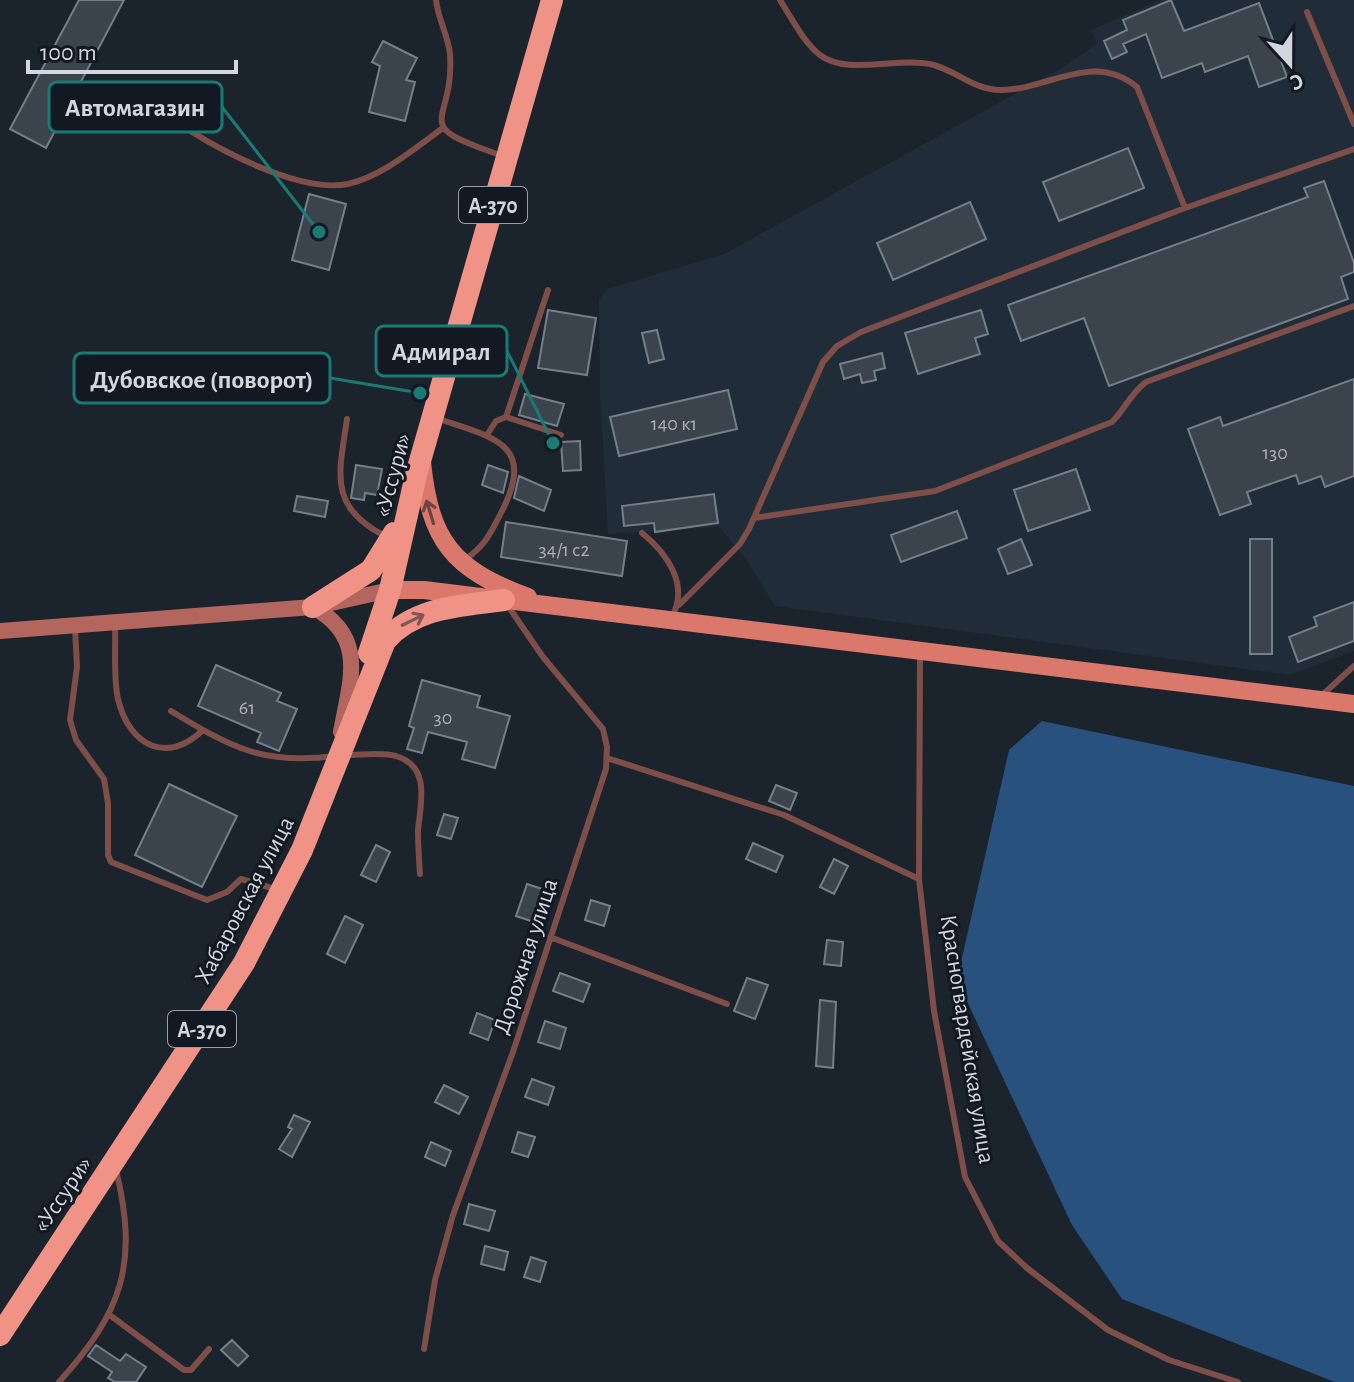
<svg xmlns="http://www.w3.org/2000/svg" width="1354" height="1382" font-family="'Alegreya Sans',sans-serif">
<rect width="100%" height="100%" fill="#1b232c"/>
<path fill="#212c39" d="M1160 0H1354V651L1290 675 775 606 743 555 719 527 608 534 600 391 599 299 607 289 724 254 1060 69 1097 44 1091 30Z"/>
<path fill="#28517d" d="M1042 721 1354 786V1382H1335L1122 1299 1072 1225 957 980 1009 750Z"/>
<path fill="#3b434d" stroke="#757f8a" stroke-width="2" d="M79 0H124L46 148 10 129Z
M1171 0 1184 31 1259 3 1287 77 1259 87 1248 56 1205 72 1202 63 1162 78 1146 34 1123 44 1127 52 1112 59 1104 41 1127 30 1123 20Z
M383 41 417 58 406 80 415 82 405 121 369 112 380 66 372 62Z
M1128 148 1144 188 1059 221 1043 182Z
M1324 181 1354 263V272L1341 277 1348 299 1109 386 1084 318 1021 341 1008 305 1308 197 1304 188Z
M309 194 346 204 329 270 292 260Z
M970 202 986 239 893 280 877 243Z
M548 310 596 318 587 375 538 368Z
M981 310 988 334 975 338 980 354 918 374 905 333Z
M657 330 664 359 649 363 642 333Z
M882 353 885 368 874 371 876 380 862 383 860 374 844 379 840 364Z
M1354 379V476L1325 487 1321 476 1299 484 1296 475 1247 492 1251 504 1220 515 1188 429 1220 417 1223 426Z
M728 390 737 429 619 456 610 417Z
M525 394 564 404 557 426 519 415Z
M580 441 581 470 563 471 561 442Z
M356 465 382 469 377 495 365 493 364 500 351 498Z
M488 465 508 472 503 493 482 485Z
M1076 469 1090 510 1028 531 1014 490Z
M519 476 551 490 544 511 514 498Z
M714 494 718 523 655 532 654 523 624 526 622 506Z
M297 496 328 501 325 517 294 511Z
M957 511 967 538 901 562 891 535Z
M506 522 627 541 622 576 501 557Z
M1021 539 1032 565 1008 574 998 549Z
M1250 539H1272V654H1250Z
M1354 602V641L1298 662 1289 637 1317 626 1314 617Z
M216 665 281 693 277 701 297 709 279 751 257 742 261 733 198 706Z
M422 680 480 696 477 707 510 716 495 768 462 759 467 742 428 732 422 753 407 749 414 728 409 726Z
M169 784 237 816 202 887 135 855Z
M776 785 797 793 790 810 769 801Z
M444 814 458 818 451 839 437 835Z
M753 843 783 856 776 872 746 859Z
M376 845 390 852 376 882 361 875Z
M834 859 848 866 834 894 820 887Z
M527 884 545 890 534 922 516 916Z
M591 900 610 906 604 926 585 920Z
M345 916 363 925 345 963 327 954Z
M827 940 843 942 841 966 824 964Z
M560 973 590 984 583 1002 553 991Z
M747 978 768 985 755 1019 734 1011Z
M820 1000 836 1002 833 1068 816 1066Z
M477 1013 495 1020 488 1040 470 1033Z
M545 1021 566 1028 560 1049 538 1042Z
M532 1079 554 1087 548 1105 525 1097Z
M444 1085 468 1097 459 1114 435 1102Z
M294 1115 310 1122 292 1157 279 1149 292 1129 288 1127Z
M518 1132 535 1137 528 1157 512 1152Z
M431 1142 451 1151 445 1166 425 1157Z
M469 1204 495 1211 489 1231 464 1224Z
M485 1246 508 1252 504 1270 481 1264Z
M531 1257 546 1262 540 1282 524 1277Z
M232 1340 248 1356 238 1366 221 1350Z
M96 1345 120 1361 126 1354 146 1367 136 1382H115L108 1378 112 1372 88 1356Z"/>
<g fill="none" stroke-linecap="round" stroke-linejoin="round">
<path stroke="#7e4e48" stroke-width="6" d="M436 0C438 19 448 35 450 54 455 127 405 123 503 156
M780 0C791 17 804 43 820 55 847 76 899 56 934 65 958 72 976 91 1002 90 1050 89 1093 51 1137 87L1185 208
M1307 12 1354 124
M192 132C229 155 303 193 348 184 383 176 415 148 443 128
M506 417 561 435
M436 418C491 437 537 442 502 511 491 532 485 547 464 560
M347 419C339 474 328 507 385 536
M487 435 496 421 506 417 548 290
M754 518 935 491 1112 422C1125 409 1131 393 1146 382L1354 306
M642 533C668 554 690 586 671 619
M679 605 740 544 749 529 823 362 837 346 861 332 1185 208 1354 149
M115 625C116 649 113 676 118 699 129 746 167 765 203 730
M75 627 77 667 70 720 76 740 104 779 108 803V855L111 862 207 900 227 892 241 879 275 889
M920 655 919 879 934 1011 965 1177 998 1241 1027 1268 1108 1330 1169 1360 1238 1382
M1320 697 1354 666
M171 711C232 748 263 765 335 756
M346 755C362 755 381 752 396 756 432 767 420 804 418 831 418 845 419 860 420 874
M607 758 784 815 919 879
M550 937 727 1004
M111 1316 184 1370H191L209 1349
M424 1349 435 1280 453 1215 513 1052 606 769 607 747 603 729 543 657 506 603
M59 1382C122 1312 139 1264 116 1170"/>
<path stroke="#b2665d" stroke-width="16" d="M313 607C368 637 350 681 341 732
M0 631 313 607 390 590"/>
<path stroke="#db786c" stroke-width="18" d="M422 462C430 541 452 569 528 597
M390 590H424L1354 704"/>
<path stroke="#f19286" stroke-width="22" d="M313 607 371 570 394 533
M369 653 390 590 416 475 552 0
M0 1335 244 963 302 850 385 641C415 606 463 606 504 600"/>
</g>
<defs><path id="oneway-shaft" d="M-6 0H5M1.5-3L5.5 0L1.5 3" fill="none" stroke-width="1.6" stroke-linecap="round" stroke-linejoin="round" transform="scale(2)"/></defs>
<use stroke="#6c4443" href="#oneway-shaft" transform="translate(430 512) rotate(-107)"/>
<use stroke="#825654" href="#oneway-shaft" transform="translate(413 620) rotate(-26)"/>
<g text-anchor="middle" stroke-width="6" stroke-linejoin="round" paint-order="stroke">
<g font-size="20" fill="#acb2b9">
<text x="674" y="430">140 к1</text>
<text x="1275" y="459">130</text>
<text x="564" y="556">34/1 с2</text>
<text x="247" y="714">61</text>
<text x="443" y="724">30</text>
</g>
<g fill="#121922" stroke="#989ea5" stroke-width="2">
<rect x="459" y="187" width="68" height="36" rx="6"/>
<rect x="168" y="1011" width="68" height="36" rx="6"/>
</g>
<g font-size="22" font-weight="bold" fill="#d1d7dd">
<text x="493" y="213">А-370</text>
<text x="202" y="1037">А-370</text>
</g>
<g font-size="24" fill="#d1d7dd" stroke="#121922">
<text transform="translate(392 475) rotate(-75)" y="8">«Уссури»</text>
<text transform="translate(244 900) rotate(-62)" y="8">Хабаровская улица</text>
<text transform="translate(525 956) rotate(-72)" y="8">Дорожная улица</text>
<text transform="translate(968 1039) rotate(81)" y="8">Красногвардейская улица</text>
<text transform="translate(62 1194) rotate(-56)" y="8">«Уссури»</text>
</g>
</g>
<path fill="none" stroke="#197b74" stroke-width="3" d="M319 232L222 107M553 443L507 351M420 393L330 378"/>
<g fill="#197b74" stroke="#121922" stroke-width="3">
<circle cx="319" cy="232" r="8"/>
<circle cx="553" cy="443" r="8"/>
<circle cx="420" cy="393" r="8"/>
</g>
<g fill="#121922" stroke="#197b74" stroke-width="3">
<rect x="49" y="82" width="173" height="50" rx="8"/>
<rect x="376" y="326" width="131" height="50" rx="8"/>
<rect x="74" y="353" width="256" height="50" rx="8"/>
</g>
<g font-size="26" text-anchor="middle" font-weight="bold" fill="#d1d7dd">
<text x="135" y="116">Автомагазин</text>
<text x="441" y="360">Адмирал</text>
<text x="202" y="388">Дубовское (поворот)</text>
</g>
<g transform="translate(1290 64) rotate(159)" stroke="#121922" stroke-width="6" paint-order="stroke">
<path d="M0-6L14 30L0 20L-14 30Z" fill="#d1d7dd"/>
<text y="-12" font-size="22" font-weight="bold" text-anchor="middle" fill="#d1d7dd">С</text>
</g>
<path d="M28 60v12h208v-12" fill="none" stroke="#d1d7dd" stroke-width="4"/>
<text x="40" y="60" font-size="24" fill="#d1d7dd" stroke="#121922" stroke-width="6" paint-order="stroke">100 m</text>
</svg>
